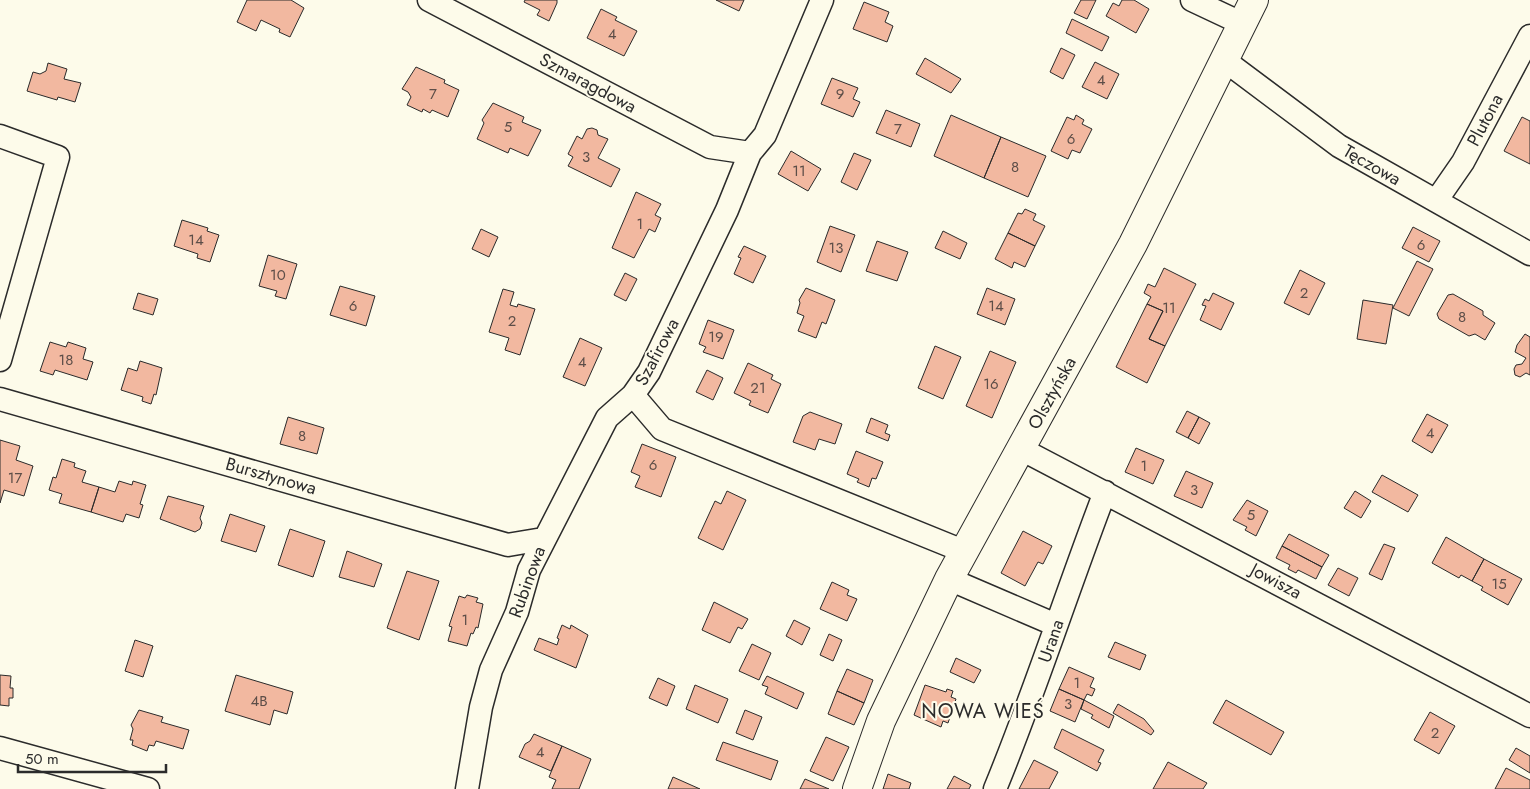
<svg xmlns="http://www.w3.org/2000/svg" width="1530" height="789" font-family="Jost,sans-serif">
<rect width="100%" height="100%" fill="#fdfbea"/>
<path fill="#f2b8a0" stroke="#2b2b2b" d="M247 0H291L304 8 290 37 279 32 280 29 261 20 256 31 237 22Z
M525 0H557V3L549 21 537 15 540 10 524 2Z
M716 0H744L739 11Z
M1081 0H1096L1087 19 1074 13Z
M1122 0H1134L1149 9 1136 33 1106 16 1113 3 1119 6Z
M864 2 889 12 885 22 893 26 887 42 853 29Z
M601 9 617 17 615 20 637 31 624 56 587 38Z
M1072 19 1109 37 1102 51 1066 33Z
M1061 48 1075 55 1063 79 1050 72Z
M925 58 961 79 951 93 916 74Z
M1095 62 1119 74 1107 99 1082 87Z
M48 63 67 69 64 79 81 83 75 102 58 97 57 100 27 91 33 72 40 74 46 71Z
M416 67 445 80 444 83 459 90 448 117 432 110 430 113 423 109 422 112 407 105 411 97 408 92 402 89Z
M832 78 858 88 853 99 860 102 853 117 821 104Z
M493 103 524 117 522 122 541 130 528 156 510 148 508 153 477 139 484 123 482 120Z
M886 110 920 124 911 147 876 133Z
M951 115 1001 137 984 178 934 156Z
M1076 115 1084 120 1082 124 1092 129 1080 153 1072 150 1068 159 1051 151 1067 117 1074 120Z
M1522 117 1530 121V164L1504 151Z
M592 128 597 130 598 135 608 139 598 158 620 169 611 187 568 166 573 157 568 154 577 136 582 139 587 129Z
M1001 137 1046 156 1028 197 984 178Z
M791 151 821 169 808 191 778 174Z
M854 153 871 160 857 190 841 182Z
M636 192 661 204 655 215 661 218 655 232 649 229 634 258 612 248Z
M1025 209 1036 214 1033 220 1045 226 1035 246 1008 233 1018 213 1022 214Z
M182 220 208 228 207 231 219 235 210 262 197 258 198 254 174 246Z
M830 226 855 235 841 272 817 262Z
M1413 227 1440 241 1429 262 1402 248Z
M481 229 498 237 489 257 472 249Z
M943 231 967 243 960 259 935 248Z
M1008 233 1035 246 1025 267 1014 262 1012 268 995 259Z
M877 241 908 252 897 281 866 271Z
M744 246 766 256 753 283 734 274 741 258 738 257Z
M268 255 297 264 286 299 275 296 277 291 259 286Z
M1417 261 1433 269 1409 316 1393 308Z
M1164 268 1196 284 1165 346 1149 339 1163 311 1147 304 1151 297 1144 293 1148 284 1155 287Z
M1300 270 1325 283 1309 315 1284 303Z
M625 273 637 279 626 301 614 295Z
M340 286 375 296 366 326 330 315Z
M806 288 835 300 826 324 822 322 816 338 798 331 804 316 797 313 800 303 799 300Z
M987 288 1015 299 1005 325 977 314Z
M503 289 514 292 510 305 517 307 518 304 535 309 520 355 505 350 509 338 489 332Z
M138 293 158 299 153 315 133 309Z
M1213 293 1234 303 1221 330 1200 320 1206 306 1202 305 1205 299 1209 301Z
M1453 294 1483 311V315L1495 323 1485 340 1475 334 1469 336 1439 319 1437 314 1448 295Z
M1363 300 1393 305 1386 344 1357 339Z
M1147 304 1163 311 1149 339 1165 346 1147 383 1116 367Z
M708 320 734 330 723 359 703 352 706 347 699 344Z
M1525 334 1530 337V375L1526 373 1520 377 1515 375 1514 369 1516 365 1522 364 1526 358 1515 352 1517 345Z
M580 338 602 348 585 386 563 377Z
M50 342 66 347 68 342 86 348 83 359 93 362 87 380 55 370 53 375 40 371Z
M935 346 961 357 943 399 918 388Z
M990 351 1016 362 992 418 966 406Z
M140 361 162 368 156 395 154 394 151 404 142 401 143 397 121 390 128 368 137 371Z
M748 363 773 375 771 379 781 384 768 413 749 405 751 401 734 393Z
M707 370 723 378 713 400 696 392Z
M1187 411 1199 417 1188 438 1176 432Z
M810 412 842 424 835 444 819 439 815 450 793 442 803 416Z
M1427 414 1448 425 1432 453 1412 441Z
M288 417 324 428 317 454 280 444Z
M1199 417 1210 423 1199 444 1188 438Z
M871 418 888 425 885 433 890 435 888 441 866 432Z
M0 440 20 446 16 460 33 466 24 496 4 490 0 503Z
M642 444 676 457 661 497 635 487 640 476 631 472Z
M1136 448 1164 460 1153 484 1125 472Z
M856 451 883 462 876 479 872 478 869 487 857 482 859 479 847 474Z
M62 459 75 463 74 467 86 471 82 482 99 487 91 512 59 503 62 494 49 490 53 477 56 478Z
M1186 471 1213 483 1202 508 1174 496Z
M1382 475 1418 495 1408 512 1372 492Z
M119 481 132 485 133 481 146 485 140 504 143 505 139 518 126 514 123 522 91 512 99 487 115 492Z
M727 491 746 500 723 550 698 538 715 501 721 504Z
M1355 491 1371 501 1361 518 1344 508Z
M168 496 204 506 200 518 202 523 200 529 195 532 160 519Z
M1247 500 1268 511 1256 536 1245 530 1247 527 1233 520Z
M230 514 265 526 256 552 221 541Z
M290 529 325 541 313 577 278 565Z
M1023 531 1052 546 1043 564 1038 562 1025 586 1001 573Z
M1289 534 1329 555 1322 567 1282 546Z
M1446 537 1484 559 1472 581 1461 575 1459 578 1432 563Z
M1384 544 1395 548 1382 580 1369 574Z
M1282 546 1322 567 1316 579 1298 570 1296 573 1288 569 1290 565 1276 558Z
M347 551 382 564 374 587 339 577Z
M1484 559 1522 579 1508 605 1481 590 1483 587 1472 581Z
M1338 568 1358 578 1349 596 1328 585Z
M407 571 439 581 419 640 387 628Z
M832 582 849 590 847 595 857 599 847 621 820 609Z
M467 595 478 598 476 602 483 604 478 628 476 627 473 634 471 633 467 646 448 641 452 627 449 626 459 596 465 598Z
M714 602 748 619 742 629 738 627 730 643 702 630Z
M794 620 810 628 802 645 786 636Z
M562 625 570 629 571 625 588 635 576 668 534 650 539 638 557 645 559 639 557 638Z
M829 634 842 640 833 661 820 655Z
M135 640 153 646 143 677 125 671Z
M1115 642 1146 655 1140 670 1108 657Z
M752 644 771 653 759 680 739 671Z
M956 658 981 670 974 683 950 672Z
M1069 667 1094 678 1090 687 1095 689 1092 696 1087 694 1084 700 1059 689Z
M847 669 873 680 864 703 837 691Z
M0 675 11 676 10 688H13V698H9V706L0 705Z
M236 675 293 692 287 714 274 710 270 725 225 711Z
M767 676 804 693 797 709 765 694 768 687 762 685Z
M658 678 675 686 667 706 649 698Z
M695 685 728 699 718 723 686 709Z
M925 685 946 692 947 689 953 691 951 697 956 699 948 723 943 721 941 727 914 715Z
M1059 689 1084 700 1075 722 1050 711Z
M837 691 864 703 854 725 828 714Z
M1084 700 1114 716 1109 728 1091 718 1093 715 1081 709Z
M1226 700 1284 732 1271 755 1213 723Z
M1118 704 1144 719 1154 731 1151 735 1113 713Z
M139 710 163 717 161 722 189 730 183 749 156 741 154 746 149 745 147 751 132 745 133 740H130L133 729 131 725Z
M745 710 762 717 753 740 736 733Z
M1430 712 1455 726 1439 754 1414 740Z
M1062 729 1104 750 1098 762 1101 763 1097 771 1054 748Z
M534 734 562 746 551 771 519 757 525 744 530 741Z
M826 737 849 747 833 781 810 771Z
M723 742 778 761 771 780 716 760Z
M562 746 591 759 579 789H552L556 780 549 777Z
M1516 748 1530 756V773L1509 760Z
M1034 760 1058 772 1049 789H1019Z
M1168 762 1207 783 1203 789H1153Z
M1506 768 1530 780V789H1495Z
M888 774 911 783 909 789H883Z
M954 776 971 785 969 789H947Z
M673 777 700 789H668Z
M805 779 829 789H800Z"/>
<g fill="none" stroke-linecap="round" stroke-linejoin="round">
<g stroke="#2b2b2b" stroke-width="25">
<path id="minor" d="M429 0 710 147 750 153
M1192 0 1243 24
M1224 60 1339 146 1530 254
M0 136 58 157 0 360
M1436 201 1463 162 1530 36
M633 395 662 429 963 551
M0 399 508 545 543 539
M1021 449 1530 716
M949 579 1056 625
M0 748 148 789
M467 789 481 707 491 670 517 612 529 570 607 418 633 395 649 372 727 210 750 153 765 135 822 0
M995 789C1035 692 1067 591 1105 492"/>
</g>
<g stroke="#2b2b2b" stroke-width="30">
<path id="major" d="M857 789 881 721 949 579 1133 244 1254 0"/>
</g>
<use href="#minor" stroke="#fdfbea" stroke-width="22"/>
<use href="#major" stroke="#fdfbea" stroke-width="28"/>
</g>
<g text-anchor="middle" stroke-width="4" stroke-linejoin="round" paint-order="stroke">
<g font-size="15" fill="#5d4e48">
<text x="612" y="39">4</text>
<text x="1101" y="85">4</text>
<text x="433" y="99">7</text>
<text x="840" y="99">9</text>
<text x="508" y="132">5</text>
<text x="898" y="134">7</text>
<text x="1071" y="144">6</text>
<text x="586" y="162">3</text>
<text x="1015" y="172">8</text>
<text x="799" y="176">11</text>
<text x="640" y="229">1</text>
<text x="196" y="245">14</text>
<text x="1421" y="250">6</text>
<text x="836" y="253">13</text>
<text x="278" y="280">10</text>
<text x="1304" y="298">2</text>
<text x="353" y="311">6</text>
<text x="996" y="311">14</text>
<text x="1169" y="313">11</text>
<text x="1462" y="322">8</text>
<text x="512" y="326">2</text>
<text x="716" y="342">19</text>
<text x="66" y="365">18</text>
<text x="582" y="367">4</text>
<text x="991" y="389">16</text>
<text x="758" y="393">21</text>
<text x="1430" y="438">4</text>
<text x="302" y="441">8</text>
<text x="653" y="470">6</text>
<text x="1144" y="471">1</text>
<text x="15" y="483">17</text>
<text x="1194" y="495">3</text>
<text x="1251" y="520">5</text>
<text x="1499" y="589">15</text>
<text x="465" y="625">1</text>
<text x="1077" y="688">1</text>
<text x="259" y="706">4B</text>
<text x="1068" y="709">3</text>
<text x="1435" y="738">2</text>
<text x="540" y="757">4</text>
</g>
<g font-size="18" fill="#2b2b2b" stroke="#fdfbea">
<text transform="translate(588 83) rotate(28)" y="6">Szmaragdowa</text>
<text transform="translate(1485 120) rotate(-62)" y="6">Plutona</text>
<text transform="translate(1372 165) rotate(30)" y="6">Tęczowa</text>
<text transform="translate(657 352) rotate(-62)" y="6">Szafirowa</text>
<text transform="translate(1052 393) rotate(-61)" y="6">Olsztyńska</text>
<text transform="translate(271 476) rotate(16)" y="6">Bursztynowa</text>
<text transform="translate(1276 581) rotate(28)" y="6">Jowisza</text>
<text transform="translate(527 582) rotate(-70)" y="6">Rubinowa</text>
<text transform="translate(1051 641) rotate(-71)" y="6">Urana</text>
</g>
<g font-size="20" letter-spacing="1" fill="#2b2b2b" stroke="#fdfbea">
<text x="983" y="718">NOWA WIEŚ</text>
</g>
</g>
<path d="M18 764v8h148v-8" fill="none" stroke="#2b2b2b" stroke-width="2.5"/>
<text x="25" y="764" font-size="15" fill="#2b2b2b" stroke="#fdfbea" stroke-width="4" paint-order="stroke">50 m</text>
</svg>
